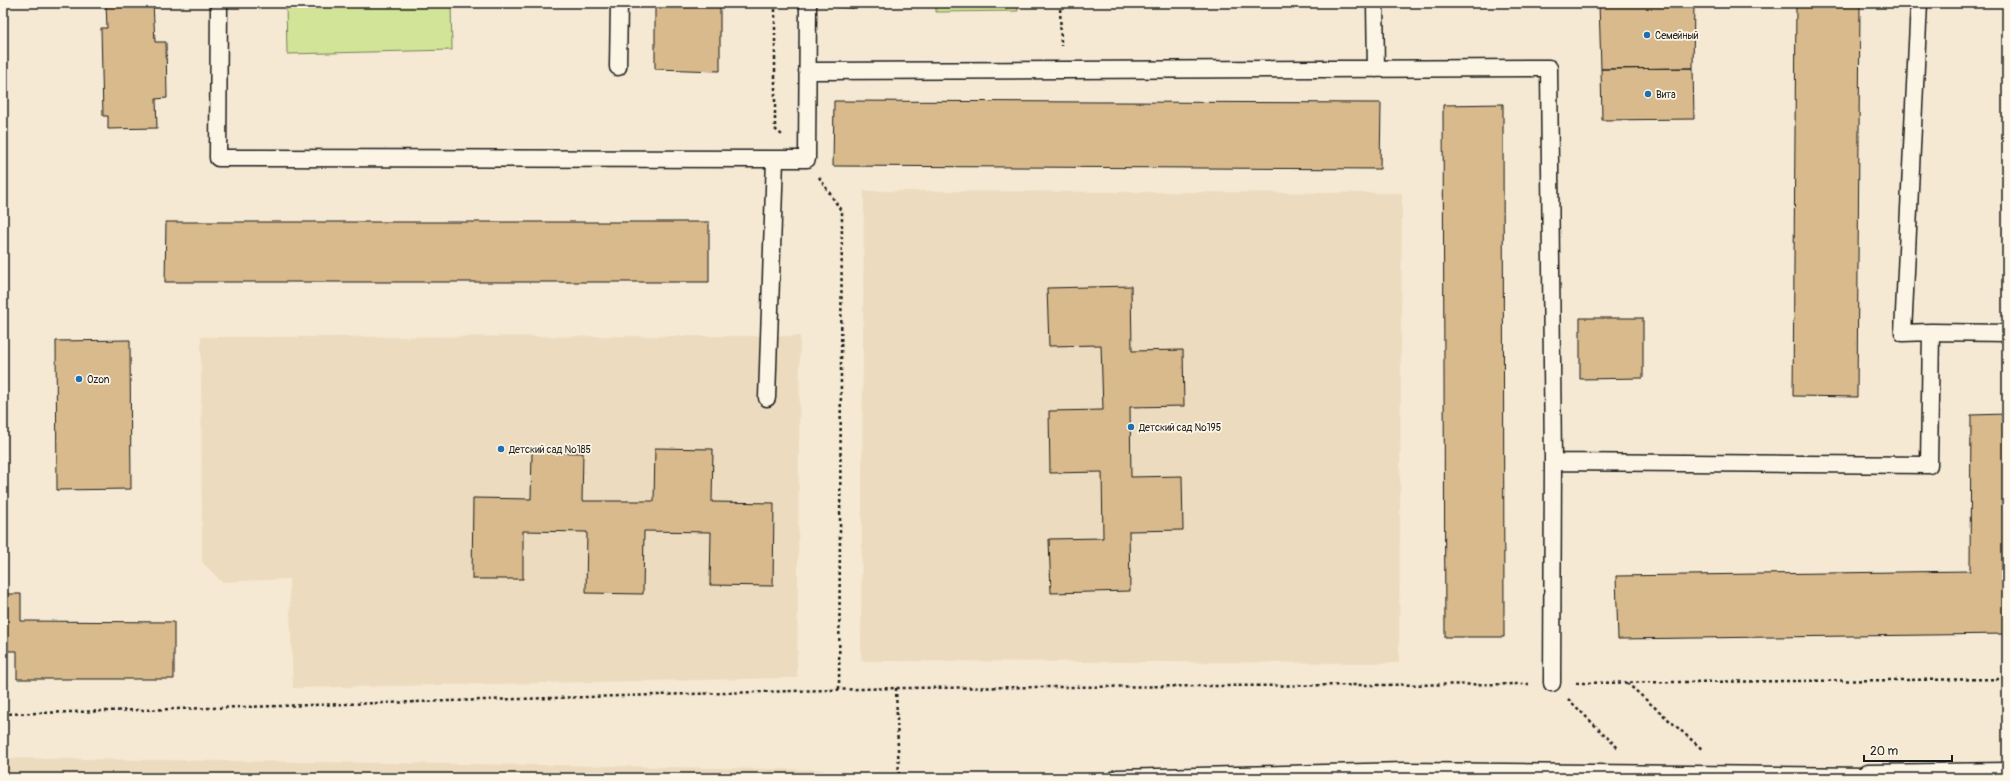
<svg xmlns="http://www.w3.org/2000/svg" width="2010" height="781" font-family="Pangolin,sans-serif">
<rect width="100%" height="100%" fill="#f5e9d3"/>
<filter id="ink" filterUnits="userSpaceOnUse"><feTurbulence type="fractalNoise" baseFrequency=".025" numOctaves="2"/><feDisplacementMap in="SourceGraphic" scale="8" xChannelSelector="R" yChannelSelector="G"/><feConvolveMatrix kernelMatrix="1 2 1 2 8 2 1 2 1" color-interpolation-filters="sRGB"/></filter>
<g filter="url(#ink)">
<path fill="#ecdbbe" d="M864 191 1402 193 1399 663 861 661Z
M800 336 797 678 293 688 289 579 222 582 202 562 201 337Z
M3 758 611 766 823 770V778H3Z"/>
<path fill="#d2e498" stroke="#77805a" d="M286 3H451L452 50 287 54Z
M936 3H1017L1018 11 936 12Z"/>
<path fill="#d8ba8c" stroke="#1c1c1c" d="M106 3H153L155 42H166L167 98 156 99 157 128 108 129V116H103L101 28H107Z
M655 3H720V71L655 69Z
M837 3H854V8L836 7Z
M1599 3H1694L1693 68 1601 69Z
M1796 3H1860L1857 397 1793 396Z
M1693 68 1694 119 1602 120 1601 69Z
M834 101 1381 103 1380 169 833 166Z
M1503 104 1504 637H1445L1443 105Z
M166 222H709V282H165Z
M1131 286 1132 351 1183 350 1184 406 1130 407 1131 477 1182 476 1183 530 1129 531 1130 591 1051 593 1049 539 1103 538 1102 472 1050 473 1049 411 1103 410 1101 345 1049 346 1047 288Z
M1580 318H1643V378L1580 379Z
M130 340 131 489 57 490 56 341Z
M2007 414V634L1618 639 1616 576 1970 571 1971 415Z
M655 448 713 449 712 502 774 503 773 586 710 585 711 532 644 531 643 594 586 593 587 532 523 531V579H472L473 498 531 499 532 452 583 453 582 501H654Z
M3 594H21V621L174 622V679H17V651H3Z"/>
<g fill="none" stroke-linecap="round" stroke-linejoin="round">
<g stroke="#1c1c1c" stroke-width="19">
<path id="lane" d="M219 3 218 158 807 159 808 3
M1375 3 1376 69
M1919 3 1903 333 1931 332
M618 67 619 3
M807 71 1549 68 1553 462
M767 398 775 159
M1552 683 1553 462 1929 465 1931 332 2007 333
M1117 778 1405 771 1868 776"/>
</g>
<g stroke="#1c1c1c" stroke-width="25">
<path id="street" d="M1868 778V776L2007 774"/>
</g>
<path stroke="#1c1c1c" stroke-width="2.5" stroke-dasharray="3 3" stroke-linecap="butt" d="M775 3V129L782 135
M1060 3 1061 46
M819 177 842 212 839 690
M1576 683 2007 679
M1627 683 1703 750
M896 688 899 778
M1568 699 1619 749
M3 714 896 688 1529 684"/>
<use href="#lane" stroke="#fcf5e5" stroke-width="16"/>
<use href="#street" stroke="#fcf5e5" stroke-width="22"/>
</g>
</g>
<g fill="#1f6fb2" stroke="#fcf5e5" stroke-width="1.5">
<circle cx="1647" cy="35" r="4"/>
<circle cx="1648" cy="94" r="4"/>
<circle cx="79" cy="379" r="4"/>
<circle cx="1131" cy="427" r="4"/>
<circle cx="501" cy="449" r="4"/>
</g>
<g text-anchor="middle" stroke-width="3.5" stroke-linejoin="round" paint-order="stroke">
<g font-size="10" fill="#1c1c1c" stroke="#fcf5e5" text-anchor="start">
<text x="1655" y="39">Семейный</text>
<text x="1656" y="98">Вита</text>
<text x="87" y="383">Ozon</text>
<text x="1139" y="431">Детский сад №195</text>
<text x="509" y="453">Детский сад №185</text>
</g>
</g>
<rect width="2010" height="781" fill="none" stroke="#fcf5e5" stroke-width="16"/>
<rect x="8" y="8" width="1994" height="765" fill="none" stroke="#1c1c1c" stroke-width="1.5" filter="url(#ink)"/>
<path d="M1864 755v6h88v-6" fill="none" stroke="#1c1c1c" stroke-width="2"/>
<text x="1870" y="755" font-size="12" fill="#1c1c1c" stroke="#fcf5e5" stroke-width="3" paint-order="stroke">20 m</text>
</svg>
